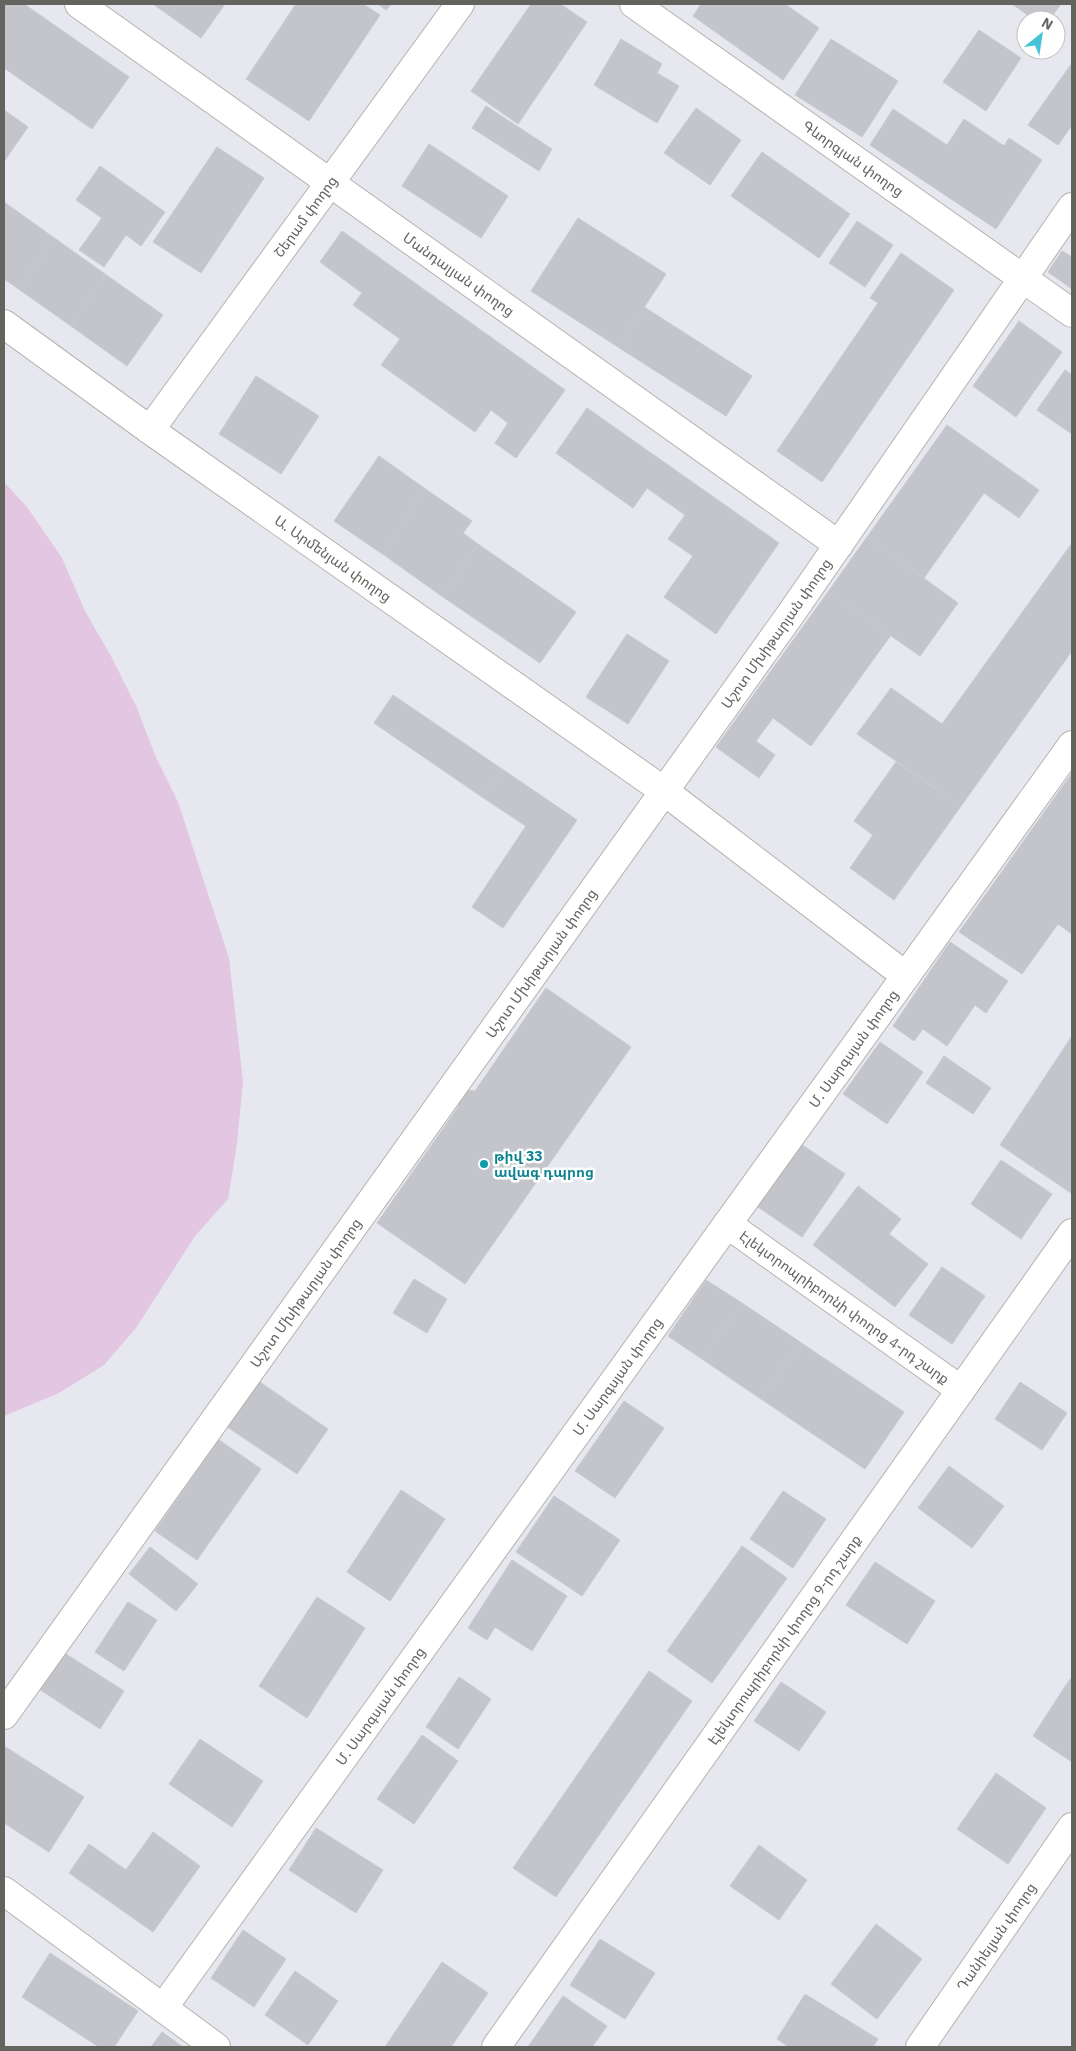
<svg xmlns="http://www.w3.org/2000/svg" width="1076" height="2051" font-family="'IBM Plex Sans','Noto Sans Armenian',sans-serif">
<rect width="100%" height="100%" fill="#e7e8ef"/>
<path fill="#e3c6e2" d="M4 482 27 507 62 558 85 611 112 658 137 708 155 755 178 802 229 958 243 1081 237 1144 228 1199 195 1236 136 1328 104 1365 59 1393 4 1416Z"/>
<path fill="#c3c5ca" stroke="#c6c9d3" d="M4 4H24L129 77 92 129 4 68Z
M153 4H225L201 38Z
M296 4H363L380 15 309 121 246 79Z
M378 4H391L386 10Z
M531 4H560L587 22 518 124 471 91Z
M701 4H785L819 28 783 80 693 16Z
M1012 4H1061L1049 20H1035Z
M979 30 1021 58 986 111 943 82Z
M621 39 662 64 657 73 679 86 657 123 594 85Z
M831 39 898 81 862 137 795 95Z
M1072 63V125L1058 145 1028 125Z
M486 106 552 149 539 171 472 128Z
M696 108 741 140 710 185 664 153Z
M893 109 947 145 964 119 1004 146 1009 138 1042 160 996 229 870 145Z
M4 110 28 127 5 160H4Z
M429 144 508 196 481 238 402 186Z
M217 147 264 178 201 273 153 242Z
M762 152 850 214 819 258 731 196Z
M100 166 165 212 141 246 126 235 104 267 79 250 102 218 76 200Z
M4 202 53 237 20 290 4 279Z
M578 218 666 274 618 347 531 291Z
M857 221 893 245 865 287 829 263Z
M342 231 565 390 516 458 495 443 508 423 491 410 475 432 381 365 400 339 353 305 362 293 320 262Z
M53 237 105 274 71 326 20 290Z
M1062 251 1072 257V289L1048 272Z
M901 253 954 290 822 482 777 451 878 303 870 298Z
M105 274 163 315 127 366 71 326Z
M644 307 752 376 726 416 618 347Z
M1019 321 1062 352 1016 417 973 386Z
M1065 370 1072 375V434L1037 410Z
M256 376 319 416 281 474 219 434Z
M587 408 779 543 716 634 664 597 693 556 668 539 685 515 647 488 633 508 556 453Z
M947 425 1039 490 1019 518 984 493 924 578 867 537Z
M379 456 424 488 384 555 334 521Z
M424 488 472 521 463 533 478 544 443 597 384 555Z
M867 537 958 603 920 656 828 592Z
M1072 543V651L961 806 857 734 891 688 942 724Z
M478 544 576 612 540 663 443 597Z
M828 592 891 635 811 746 773 718 756 741 775 755 759 778 716 747Z
M627 634 669 661 628 724 586 697Z
M393 695 502 769 482 797 374 723Z
M896 762 961 806 894 900 850 868 873 835 854 821Z
M502 769 577 820 503 928 472 907 526 826 482 797Z
M1072 773V934L1058 924 1022 974 959 932Z
M950 942 1008 981 986 1013 975 1005 947 1046 923 1029 914 1041 893 1026Z
M546 988 631 1047 465 1284 377 1223 459 1106 454 1089 475 1091Z
M1072 1036V1192L1071 1193 1000 1145Z
M880 1042 923 1072 887 1124 843 1094Z
M944 1056 991 1088 973 1114 926 1083Z
M801 1144 845 1174 802 1237 758 1207Z
M1001 1160 1052 1194 1021 1239 971 1204Z
M858 1186 901 1219 889 1234 928 1264 895 1307 813 1245Z
M942 1267 985 1296 952 1344 909 1315Z
M414 1279 447 1299 427 1333 393 1313Z
M706 1280 742 1303 702 1359 668 1336Z
M742 1303 800 1342 761 1399 702 1359Z
M800 1342 904 1412 865 1469 761 1399Z
M254 1378 328 1429 297 1474 223 1424Z
M1020 1382 1067 1413 1042 1450 995 1419Z
M624 1401 664 1428 615 1498 575 1471Z
M219 1440 261 1469 197 1560 155 1531Z
M949 1466 1004 1506 972 1548 918 1508Z
M401 1490 445 1519 390 1601 347 1572Z
M783 1491 826 1519 793 1568 750 1539Z
M554 1496 620 1540 582 1596 516 1552Z
M742 1546 787 1578 712 1683 667 1651Z
M150 1547 198 1584 176 1611 129 1574Z
M512 1560 567 1596 532 1651 495 1627 487 1640 468 1628Z
M875 1562 935 1601 907 1644 846 1605Z
M317 1597 365 1628 307 1718 259 1686Z
M128 1602 157 1620 124 1671 95 1652Z
M63 1652 124 1691 100 1729 39 1689Z
M649 1671 692 1701 556 1897 513 1868Z
M459 1677 491 1699 458 1749 426 1727Z
M1072 1677V1689L1066 1685Z
M781 1682 826 1712 799 1751 754 1721Z
M1066 1685 1072 1689V1762L1033 1736Z
M422 1735 458 1761 414 1824 377 1799Z
M200 1739 263 1781 232 1827 169 1784Z
M4 1746 84 1797 49 1852 4 1823Z
M996 1773 1046 1808 1008 1864 957 1829Z
M316 1828 383 1870 356 1913 289 1870Z
M153 1832 200 1866 153 1932 69 1873 89 1844 126 1870Z
M759 1845 807 1880 779 1920 730 1886Z
M876 1924 922 1959 877 2019 831 1984Z
M243 1930 286 1959 254 2007 211 1978Z
M600 1939 655 1973 625 2019 570 1985Z
M50 1953 138 2011 114 2047H99L22 1997Z
M442 1962 488 1993 451 2047H385Z
M295 1971 338 2001 308 2045 265 2015Z
M805 1994 878 2039 873 2047H789L777 2039Z
M563 1996 607 2026 592 2047H528Z
M162 2032 183 2047H151Z"/>
<g fill="none" stroke-linecap="round" stroke-linejoin="round">
<g stroke="#b5b3af" stroke-width="30">
<g id="minor">
<path id="s1" d="M79 4 839 545"/>
<path id="s2" d="M634 4 1072 313"/>
<path id="s3" d="M4 324 150 430 664 791 906 976"/>
<path id="s4" d="M150 430 460 4"/>
<path id="s5" d="M727 1224 961 1390"/>
<path id="s6" d="M4 1715 790 615 1072 207"/>
<path d="M4 1891 216 2047"/>
<path id="s7" d="M163 2008 1072 745"/>
<path id="s8" d="M496 2047 1072 1233"/>
<path id="s9" d="M920 2047 1072 1827"/>
</g>
</g>
<use href="#minor" stroke="#fff" stroke-width="28"/>
</g>
<circle fill="#0f9aa8" stroke="#fff" stroke-width="2" cx="484" cy="1164" r="5"/>
<g text-anchor="middle" stroke-width="5" stroke-linejoin="round" paint-order="stroke">
<g font-size="14" fill="#65635e" stroke="#fff">
<text dy="5" stroke="none"><textPath href="#s2" startOffset="268">Գևորգյան փողոց</textPath></text>
<text dy="5" stroke="none"><textPath href="#s4" startOffset="264">Շերամ փողոց</textPath></text>
<text dy="5" stroke="none"><textPath href="#s1" startOffset="466">Մանդալյան փողոց</textPath></text>
<text dy="5" stroke="none"><textPath href="#s3" startOffset="404">Ա. Արմենյան փողոց</textPath></text>
<text dy="5" stroke="none"><textPath href="#s6" startOffset="1329">Աշոտ Մխիթարյան փողոց</textPath></text>
<text dy="5" stroke="none"><textPath href="#s6" startOffset="924">Աշոտ Մխիթարյան փողոց</textPath></text>
<text dy="5" stroke="none"><textPath href="#s7" startOffset="1182">Մ. Սարգսյան փողոց</textPath></text>
<text dy="5" stroke="none"><textPath href="#s6" startOffset="519">Աշոտ Մխիթարյան փողոց</textPath></text>
<text dy="5" stroke="none"><textPath href="#s5" startOffset="144">Էլեկտրոպրիբորնի փողոց 4-րդ շարք</textPath></text>
<text dy="5" stroke="none"><textPath href="#s7" startOffset="778">Մ. Սարգսյան փողոց</textPath></text>
<text dy="5" stroke="none"><textPath href="#s8" startOffset="499">Էլեկտրոպրիբորնի փողոց 9-րդ շարք</textPath></text>
<text dy="5" stroke="none"><textPath href="#s7" startOffset="372">Մ. Սարգսյան փողոց</textPath></text>
<text dy="5" stroke="none"><textPath href="#s9" startOffset="134">Դանիելյան փողոց</textPath></text>
</g>
<g font-size="14" font-weight="bold" fill="#0d838f" stroke="#fff" text-anchor="start">
<text x="494" y="1161">թիվ 33<tspan x="494" dy="16">ավագ դպրոց</tspan></text>
</g>
</g>
<rect width="1076" height="2051" fill="none" stroke="#65635e" stroke-width="10"/>
<g transform="translate(1041 35) rotate(30)"><circle r="24" fill="#ffffff" stroke="#c1c1bf"/>
<path d="M0-4L9 19L0 12L-9 19Z" fill="#44c5d7"/>
<text y="-8" font-size="14" font-weight="bold" text-anchor="middle" fill="#65635e">N</text>
</g>
</svg>
